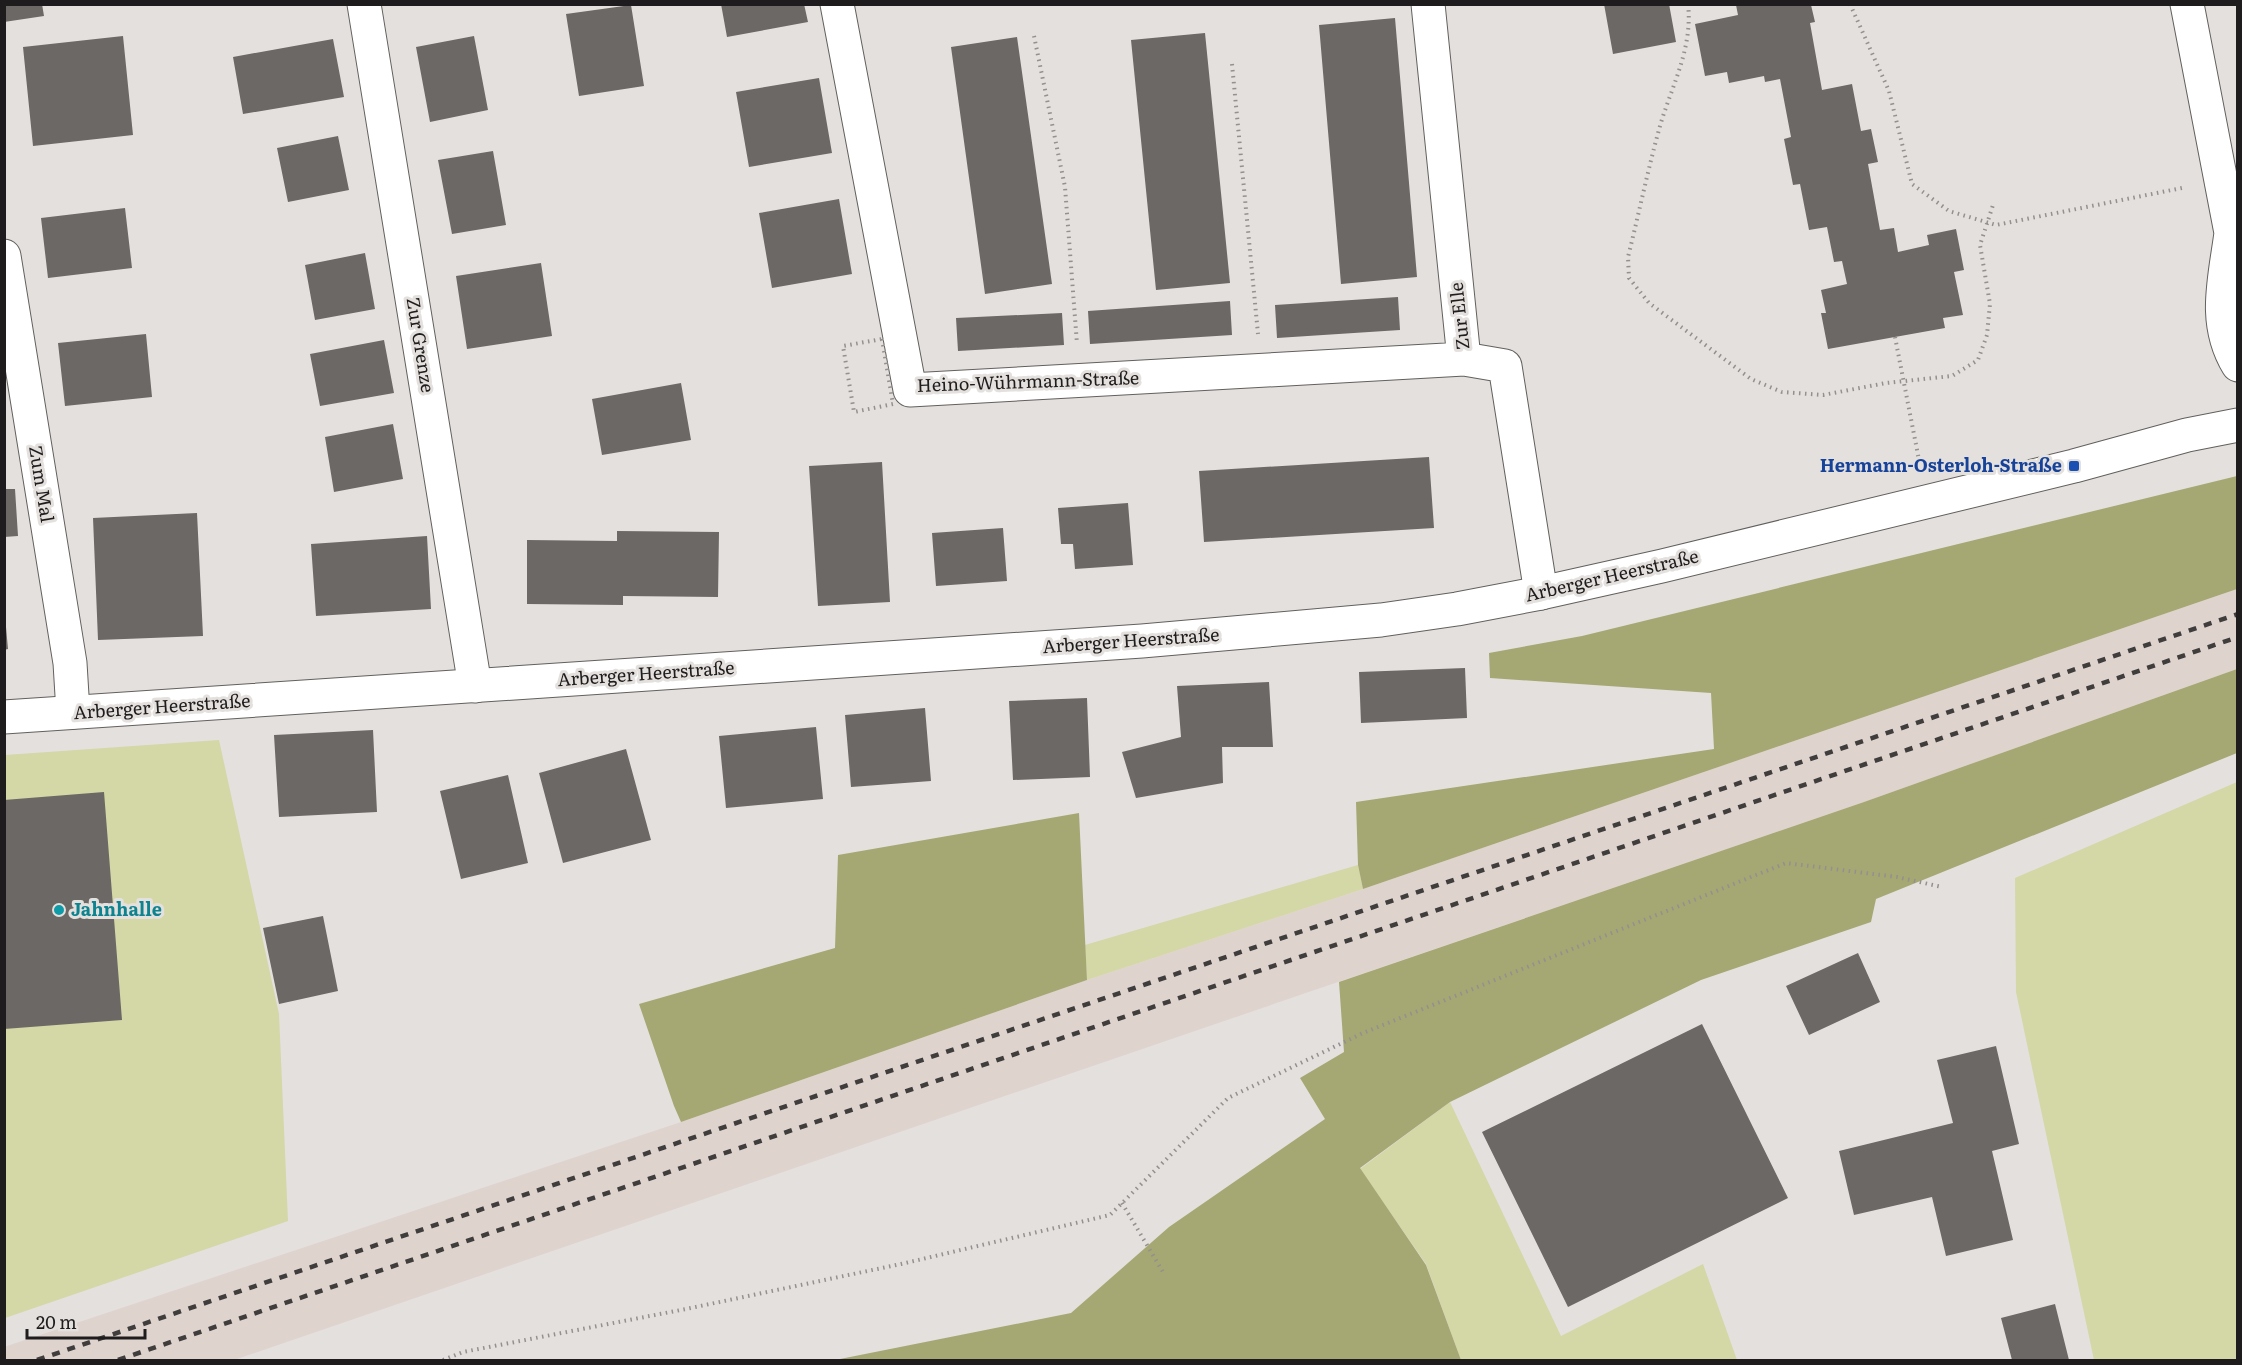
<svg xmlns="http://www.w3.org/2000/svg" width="2242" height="1365" font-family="Literata,serif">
<rect width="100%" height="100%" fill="#e4e0de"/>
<path fill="#dfd3ce" d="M2237 589V669L1864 802 234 1360H5L4 1347 681 1122 1087 980 1363 889Z"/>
<path fill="#d4d7a6" d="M219 740 279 1014 288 1221 5 1318V755Z
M2237 782V1360H2094L2016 992 2015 878Z
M1358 865 1363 889 1087 980 1085 945Z
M1450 1102 1561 1336 1703 1264 1737 1360H1461L1426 1264 1360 1169Z"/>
<path fill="#a5a873" d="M2237 476V589L1363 889 1358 865 1356 802 1714 749 1711 693 1490 678 1489 653 1582 636Z
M2237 669V753L1876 899 1871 922 1701 980 1450 1102 1360 1168 1426 1265 1461 1360H835L1071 1313 1169 1227 1325 1119 1300 1078 1344 1052 1339 982 1864 802Z
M1079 813 1087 980 681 1122 674 1106 639 1004 835 948 838 855Z"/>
<path fill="#6b6865" d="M4 4H42L44 16 4 22Z
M721 4H804L808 22 727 37Z
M1604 4H1669L1676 42 1613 54Z
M631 5 644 86 579 96 566 14Z
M1736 5H1811L1815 22 1810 23 1822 90 1852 84 1861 131 1871 129 1878 162 1868 164 1880 230 1894 228 1898 252 1929 245 1927 235 1956 229 1964 270 1954 272 1963 315 1943 318 1945 328 1828 349 1821 313H1826L1821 290 1847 284 1842 261 1834 262 1827 227 1809 230 1800 184 1793 185 1784 139 1791 137 1780 79 1765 82 1764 76 1729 83 1727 72 1705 76 1695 24 1738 15Z
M1395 18 1417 277 1341 284 1319 25Z
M1205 33 1230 283 1156 290 1131 40Z
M123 36 133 135 33 146 23 47Z
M474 36 488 110 430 122 416 47Z
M1017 37 1052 284 985 294 951 47Z
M333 39 344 97 243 114 233 57Z
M819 78 832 153 749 167 736 92Z
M338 136 349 190 288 202 277 148Z
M493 151 506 225 452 234 438 160Z
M839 199 852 274 772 288 759 213Z
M125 208 132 268 48 278 41 218Z
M365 253 375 309 315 320 305 265Z
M541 263 552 336 467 349 456 276Z
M1398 297 1400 330 1277 338 1275 305Z
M1230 301 1232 335 1090 344 1088 311Z
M1062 313 1064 345 958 351 956 318Z
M146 334 152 397 65 406 58 343Z
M384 340 394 393 320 406 310 354Z
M681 383 691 440 602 455 592 399Z
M393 424 403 479 334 492 325 437Z
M1429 457 1434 528 1204 542 1199 471Z
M882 462 890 602 818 606 809 466Z
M4 489H15L18 536 4 537Z
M1128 503 1133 565 1075 569 1073 544H1061L1058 508Z
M197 513 203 636 98 640 93 518Z
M1003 528 1007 581 936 586 932 533Z
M617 531 719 532 718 597 623 596V605L527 604V540L617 541Z
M427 536 431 609 316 616 311 544Z
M4 627H6L8 649 4 650Z
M1465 668 1467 718 1361 723 1359 672Z
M1269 682 1273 747H1222L1223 783 1136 798 1122 752 1181 737 1177 686Z
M1087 698 1090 777 1013 780 1009 701Z
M925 708 931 781 851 787 845 715Z
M816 727 823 799 726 808 719 736Z
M373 730 377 812 279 817 274 735Z
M626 749 651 840 563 863 539 773Z
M508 775 528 863 461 879 440 791Z
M104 792 122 1020 4 1029V800Z
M323 916 338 991 279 1004 263 928Z
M1858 953 1880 1002 1809 1035 1786 986Z
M1702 1024 1788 1198 1568 1307 1482 1132Z
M1996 1046 2019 1144 1992 1151 2013 1240 1946 1256 1932 1197 1854 1215 1839 1151 1953 1123 1937 1060Z
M2055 1304 2069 1360H2012L2001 1318Z"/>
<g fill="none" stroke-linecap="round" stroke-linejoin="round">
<g stroke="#625f5d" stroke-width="35">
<path id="minor" d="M364 4 475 686
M837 4 910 390 1464 359
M1428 4 1464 359 1505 366 1541 593
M4 256 70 663 73 712"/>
</g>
<g stroke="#625f5d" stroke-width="35">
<path id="tertiary" d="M2187 4 2231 233 2238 246
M2231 233C2225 279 2212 322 2238 365"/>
</g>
<g stroke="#625f5d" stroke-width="35">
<path id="secondary" d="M4 717 1142 641 1381 620 1457 609 1541 593 1662 566 2074 466 2187 435 2238 425"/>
</g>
<path stroke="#93908f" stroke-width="4" stroke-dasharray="1.5 4.5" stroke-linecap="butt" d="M1688 4C1693 48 1672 85 1660 126 1648 169 1639 213 1628 257L1629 278 1649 303 1751 379 1782 392 1823 395 1886 383 1952 376 1978 360 1987 335 1990 304 1980 245 1994 202
M1850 4 1889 91 1912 184 1949 211 1996 225 2182 188
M1034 36 1065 187 1077 344
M1232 64 1258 334
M1895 337 1919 460
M882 339 893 404 854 412 843 346Z
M1122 1203 1163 1272
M443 1360 463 1352 686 1309 901 1264 1110 1215 1228 1098 1363 1033 1786 863 1897 877 1942 887"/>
<use href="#minor" stroke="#fff" stroke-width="33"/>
<use href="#tertiary" stroke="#fff" stroke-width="33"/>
<use href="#secondary" stroke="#fff" stroke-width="33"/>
<path stroke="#403e3d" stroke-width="4.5" stroke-dasharray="8 8" stroke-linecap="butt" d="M37 1360 2238 614
M118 1360 2238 637"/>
</g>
<rect fill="#1a4fb4" stroke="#e4e0de" stroke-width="2" x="2068" y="460" width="12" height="12" rx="3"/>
<circle fill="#0f9aa8" stroke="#e4e0de" stroke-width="2" cx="59" cy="910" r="6"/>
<g text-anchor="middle" stroke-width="6" stroke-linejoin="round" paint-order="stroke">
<g font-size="18" fill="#1e1c1c" stroke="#e4e0de">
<text transform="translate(1460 316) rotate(-96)" y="6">Zur Elle</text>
<text transform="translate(420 345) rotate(81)" y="6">Zur Grenze</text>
<text transform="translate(1028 382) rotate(-2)" y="6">Heino-Wührmann-Straße</text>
<text transform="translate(41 484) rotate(81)" y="6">Zum Mal</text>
<text transform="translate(1612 576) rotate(-13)" y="6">Arberger Heerstraße</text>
<text transform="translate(1131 641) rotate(-4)" y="6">Arberger Heerstraße</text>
<text transform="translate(646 674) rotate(-4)" y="6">Arberger Heerstraße</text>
<text transform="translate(162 707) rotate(-4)" y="6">Arberger Heerstraße</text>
</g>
<g font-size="18" font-weight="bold" fill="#164399" stroke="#e4e0de" text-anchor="end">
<text x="2062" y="472">Hermann-Osterloh-Straße</text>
</g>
<g font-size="18" font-weight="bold" fill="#0d838f" stroke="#e4e0de" text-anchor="start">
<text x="71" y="916">Jahnhalle</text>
</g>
</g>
<rect width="2242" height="1365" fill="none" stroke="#1e1c1c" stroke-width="12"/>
<path d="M27 1329v9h118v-9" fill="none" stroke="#1e1c1c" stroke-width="3"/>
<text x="36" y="1329" font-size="18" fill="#1e1c1c" stroke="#e4e0de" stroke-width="4.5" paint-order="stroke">20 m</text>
</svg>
